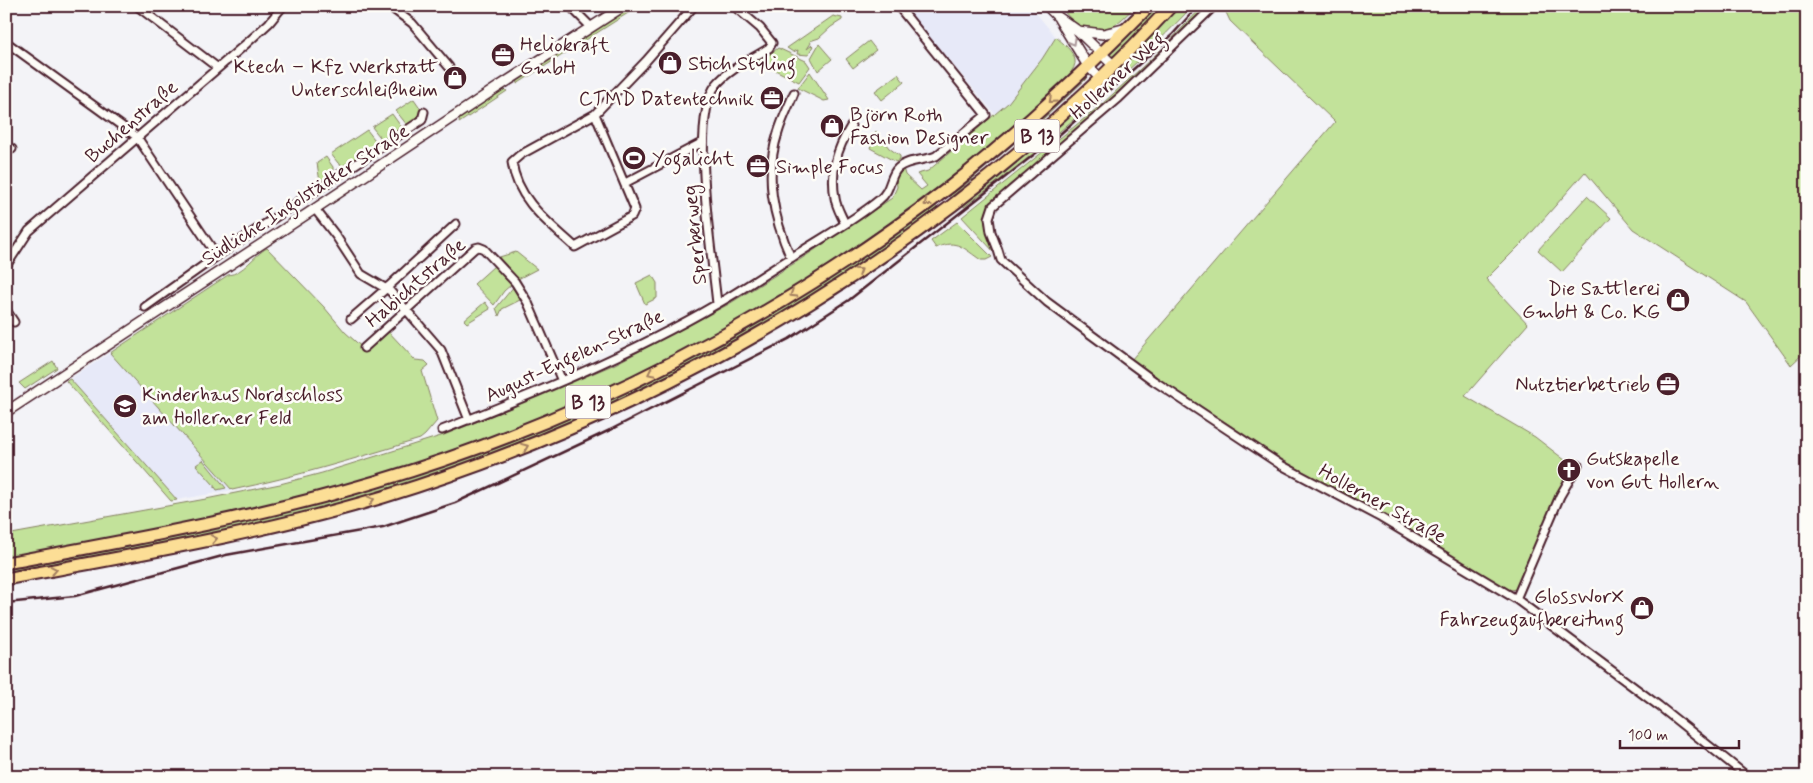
<svg xmlns="http://www.w3.org/2000/svg" width="1813" height="783" font-family="Mynerve,sans-serif">
<rect width="100%" height="100%" fill="#f3f3f7"/>
<filter id="ink" filterUnits="userSpaceOnUse"><feTurbulence type="fractalNoise" baseFrequency=".02" numOctaves="2"/><feDisplacementMap in="SourceGraphic" scale="10" xChannelSelector="R" yChannelSelector="G"/><feConvolveMatrix kernelMatrix="1 2 1 2 8 2 1 2 1" color-interpolation-filters="sRGB"/></filter>
<g filter="url(#ink)">
<path fill="#e7e9f8" d="M903 6H1030L1056 37 1042 59 1008 103 995 114Z
M110 353 232 490 177 500 70 379Z"/>
<path fill="#c2e29a" stroke="#868062" d="M631 6H639L517 84 518 80Z
M1059 6H1135C1120 23 1100 41 1076 23 1070 19 1065 12 1059 6Z
M1156 6H1164L1119 52 1111 57 1109 55Z
M1179 6H1193C1123 79 1046 147 964 207L963 205 1094 92Z
M1203 6H1209L1126 88 1072 134 1007 187 987 209 985 216V224L996 250 995 253 962 217 1101 105 1165 46Z
M1223 6H1806L1807 350 1791 365 1746 302 1633 229 1585 172 1526 239 1486 279 1528 324 1465 396 1535 437 1570 464 1558 495 1517 589 1510 590 1283 460 1131 360 1335 122 1230 21Z
M833 16 842 18V20L831 27 819 38 810 41 811 43 807 49 812 45 813 46 808 55 797 54 798 50 793 52 787 48Z
M1056 37C1063 43 1073 51 1075 60 1079 77 1018 123 1004 135 976 159 946 181 916 203 744 332 548 429 341 488 231 519 118 537 6 557V535L206 499 280 484 322 473 444 435 538 397 615 364 729 304 798 261 892 198 897 187 896 177 903 168 905 175 921 190 927 186 917 174 928 171 1008 103 1042 59Z
M869 41 876 50 853 68 846 59Z
M819 44 832 59 818 71 811 58Z
M778 48 806 61 810 67 799 82 755 60 769 55Z
M810 72 829 100 824 101 798 88Z
M898 74 904 82 882 100 875 91Z
M1088 75 1085 80 1043 119 951 197 950 194 1025 132Z
M504 89 507 91 459 123 460 118Z
M414 99 421 109 416 120 407 125 396 111Z
M392 114 402 128 383 141 372 127Z
M367 130 378 144 344 167 338 163 331 154Z
M876 131 889 148 900 156V159L896 162 870 148Z
M326 157 333 167V174L320 182 317 163Z
M1587 196 1611 218 1562 272 1538 250Z
M935 205 937 208C764 340 560 443 350 501 237 532 121 551 6 572V568L223 527 347 496 438 467 557 422 894 234Z
M957 222 992 257 986 260H981C964 249 957 238 936 248L931 241Z
M267 248 324 307 345 332 365 350 387 330 415 360 425 361 429 365 422 371 437 421 425 435 420 439C357 458 295 477 232 490L110 353 228 275C243 274 254 255 267 248Z
M516 252 537 269 516 280 496 258Z
M494 266 507 281H510L512 284 504 291 494 305 474 284Z
M652 275 657 283V298L645 304 636 283Z
M515 285 522 299 502 309 499 316 496 308Z
M485 302 490 309 467 323 464 320Z
M53 361 57 368 25 389 19 383Z
M70 379 177 500 171 501 66 381Z
M203 460 226 488 217 490 215 487 214 488V485L196 465Z"/>
<g fill="none" stroke-linecap="round" stroke-linejoin="round">
<g stroke="#4a1f2b" stroke-width="11">
<path id="minor" d="M137 6 218 68
M389 6 412 23 449 67
M570 6 591 27
M1214 6 1119 98 993 206 989 218 991 232 998 250 1001 260 1047 302 1154 381 1281 465 1381 518 1516 599 1659 706 1748 777
M6 42 137 137 217 256
M595 114 635 209 632 216 575 247C549 223 517 200 512 162L520 155 595 114 646 61 694 6
M6 145 12 149
M625 183 703 142
M315 209 336 236 361 274 390 291 441 350 469 420
M845 224C842 216 836 207 835 198 830 170 837 149 851 126
M791 258C773 217 764 176 778 133 782 119 789 106 794 93
M6 266 29 231 247 43 269 23 283 6
M717 304C713 260 689 118 716 85 729 69 752 59 769 48L772 43 760 28 734 6
M145 307 217 256 422 120 424 112
M6 310 14 322
M351 319 389 286 456 224
M364 348 475 248 479 247 484 249 515 282 528 303 562 381
M442 430C536 393 630 355 717 304 742 290 766 273 791 258 820 239 852 222 879 200 892 190 889 176 898 168 908 159 924 161 936 156L986 115 898 6
M1516 599 1560 496 1578 465"/>
</g>
<g stroke="#4a1f2b" stroke-width="12">
<path id="tertiary" d="M1047 6 1058 17 1078 31 1113 65
M1059 19 1088 66 1100 78
M1078 31 1103 34 1127 28
M6 412 307 214 495 89 624 6"/>
</g>
<g stroke="#4a1f2b" stroke-width="15">
<path id="primary" d="M6 563C130 540 254 518 375 482 582 421 781 317 951 186 1021 131 1086 70 1149 6
M6 579C132 555 260 534 383 497 680 406 960 236 1171 6"/>
</g>
<use href="#minor" stroke="#fdfcf7" stroke-width="7"/>
<use href="#tertiary" stroke="#fdfcf7" stroke-width="9"/>
<use href="#primary" stroke="#fcde96" stroke-width="11"/>
<path stroke="#4a1f2b" stroke-width="2.5" d="M6 603 75 596 226 555 383 527 455 503 610 430 789 339 849 300 1059 135 1172 35 1198 6"/>
</g>
<defs><path id="oneway-chevron" d="M-2-3.5L2.5 0L-2 3.5" fill="none" stroke-width="1.6" stroke-linecap="round" stroke-linejoin="round" transform="scale(1.25)"/></defs>
<use stroke="#ac999b" href="#oneway-chevron" transform="translate(1073 42) rotate(60)"/>
<g stroke="#a37e60">
<use href="#oneway-chevron" transform="translate(1052 100) rotate(138)"/>
<use href="#oneway-chevron" transform="translate(927 203) rotate(143)"/>
<use href="#oneway-chevron" transform="translate(859 271) rotate(-33)"/>
<use href="#oneway-chevron" transform="translate(793 294) rotate(148)"/>
<use href="#oneway-chevron" transform="translate(651 373) rotate(154)"/>
<use href="#oneway-chevron" transform="translate(525 447) rotate(-22)"/>
<use href="#oneway-chevron" transform="translate(371 500) rotate(-15)"/>
<use href="#oneway-chevron" transform="translate(214 539) rotate(-11)"/>
<use href="#oneway-chevron" transform="translate(54 570) rotate(-11)"/>
</g>
</g>
<defs>
<g id="office-disc" transform="scale(1.25)"><circle r="9.5" fill="#4a1f2b" stroke="#fdfcf7"/><path d="M-6-3h4V-5.5h4V-3h4V5H-6ZM-1-4.5V-3h2v-1.5ZM-6 0V1H6V0Z" fill="#fff"/></g>
<g id="shop-disc" transform="scale(1.25)"><circle r="9.5" fill="#4a1f2b" stroke="#fdfcf7"/><path d="M-5-2.5h2.3a2.7 3.5 0 0 1 5.4 0H5L5.5 6h-11ZM-1.5-2.5h3a1.5 2.3 0 0 0-3 0Z" fill="#fff"/></g>
<g id="stadium-disc" transform="scale(1.25)"><circle r="9.5" fill="#4a1f2b" stroke="#fdfcf7"/><path d="M0-5a6.5 5 0 1 0 0 10a6.5 5 0 1 0 0-10ZM-3.5-1.8h7v3.6h-7Z" fill="#fff"/></g>
<g id="school-disc" transform="scale(1.25)"><circle r="9.5" fill="#4a1f2b" stroke="#fdfcf7"/><path d="M0-5L7-2L0 1L-7-2ZM-4 1L0 2.5L4 1V4Q0 6-4 4Z" fill="#fff"/></g>
<g id="church-disc" transform="scale(1.25)"><circle r="9.5" fill="#4a1f2b" stroke="#fdfcf7"/><path d="M-1.2-6h2.4v3.5h3.3v2.4h-3.3V6h-2.4V-.1h-3.3v-2.4h3.3Z" fill="#fff"/></g>
</defs>
<g fill-rule="evenodd">
<use href="#office-disc" x="503" y="55"/>
<use href="#shop-disc" x="670" y="63"/>
<use href="#shop-disc" x="455" y="78"/>
<use href="#office-disc" x="772" y="98"/>
<use href="#shop-disc" x="832" y="126"/>
<use href="#stadium-disc" x="634" y="158"/>
<use href="#office-disc" x="758" y="166"/>
<use href="#shop-disc" x="1678" y="300"/>
<use href="#office-disc" x="1668" y="384"/>
<use href="#school-disc" x="125" y="406"/>
<use href="#church-disc" x="1569" y="470"/>
<use href="#shop-disc" x="1642" y="608"/>
</g>
<g text-anchor="middle" stroke-width="5" stroke-linejoin="round" paint-order="stroke">
<g fill="#fdfcf7" stroke="#806168" stroke-width="1">
<rect x="1014.5" y="119.5" width="45" height="33" rx="4"/>
<rect x="565.5" y="385.5" width="45" height="33" rx="4"/>
</g>
<g font-size="19" font-weight="bold" fill="#4a1f2b">
<text x="1037" y="143">B 13</text>
<text x="588" y="409">B 13</text>
</g>
<g font-size="20" fill="#4a1f2b" stroke="#fdfcf7" text-anchor="start">
<text x="520" y="51">Heliokraft<tspan x="520" dy="23">GmbH</tspan></text>
<text x="688" y="70">Stich Styling</text>
<text x="438" y="73" text-anchor="end">Ktech – Kfz Werkstatt<tspan x="438" dy="23">Unterschleißheim</tspan></text>
<text x="754" y="105" text-anchor="end">CTMD Datentechnik</text>
<text x="850" y="121">Björn Roth<tspan x="850" dy="23">Fashion Designer</tspan></text>
<text x="652" y="165">Yogalicht</text>
<text x="776" y="173">Simple Focus</text>
<text x="1660" y="295" text-anchor="end">Die Sattlerei<tspan x="1660" dy="23">GmbH &amp; Co. KG</tspan></text>
<text x="1650" y="391" text-anchor="end">Nutztierbetrieb</text>
<text x="142" y="401">Kinderhaus Nordschloss<tspan x="142" dy="23">am Hollerner Feld</tspan></text>
<text x="1586" y="465">Gutskapelle<tspan x="1586" dy="23">von Gut Hollern</tspan></text>
<text x="1624" y="603" text-anchor="end">GlossWorX<tspan x="1624" dy="23">Fahrzeugaufbereitung</tspan></text>
</g>
<g font-size="20" fill="#4a1f2b" stroke="#fdfcf7">
<text transform="translate(1117 75) rotate(-42)" y="7">Hollerner Weg</text>
<text transform="translate(131 121) rotate(-41)" y="7">Buchenstraße</text>
<text transform="translate(305 194) rotate(-33)" y="7">Südliche Ingolstädter Straße</text>
<text transform="translate(694 235) rotate(-96)" y="7">Sperberweg</text>
<text transform="translate(415 282) rotate(-41)" y="7">Habichtstraße</text>
<text transform="translate(574 355) rotate(-25)" y="7">August-Engelen-Straße</text>
<text transform="translate(1383 503) rotate(29)" y="7">Hollerner Straße</text>
</g>
</g>
<rect width="1813" height="783" fill="none" stroke="#fdfcf7" stroke-width="25"/>
<rect x="12" y="12" width="1788" height="758" fill="none" stroke="#4a1f2b" stroke-width="2" filter="url(#ink)"/>
<path d="M1620 740v8h119v-8" fill="none" stroke="#4a1f2b" stroke-width="2.5"/>
<text x="1628" y="740" font-size="15" fill="#4a1f2b" stroke="#fdfcf7" stroke-width="4" paint-order="stroke">100 m</text>
</svg>
